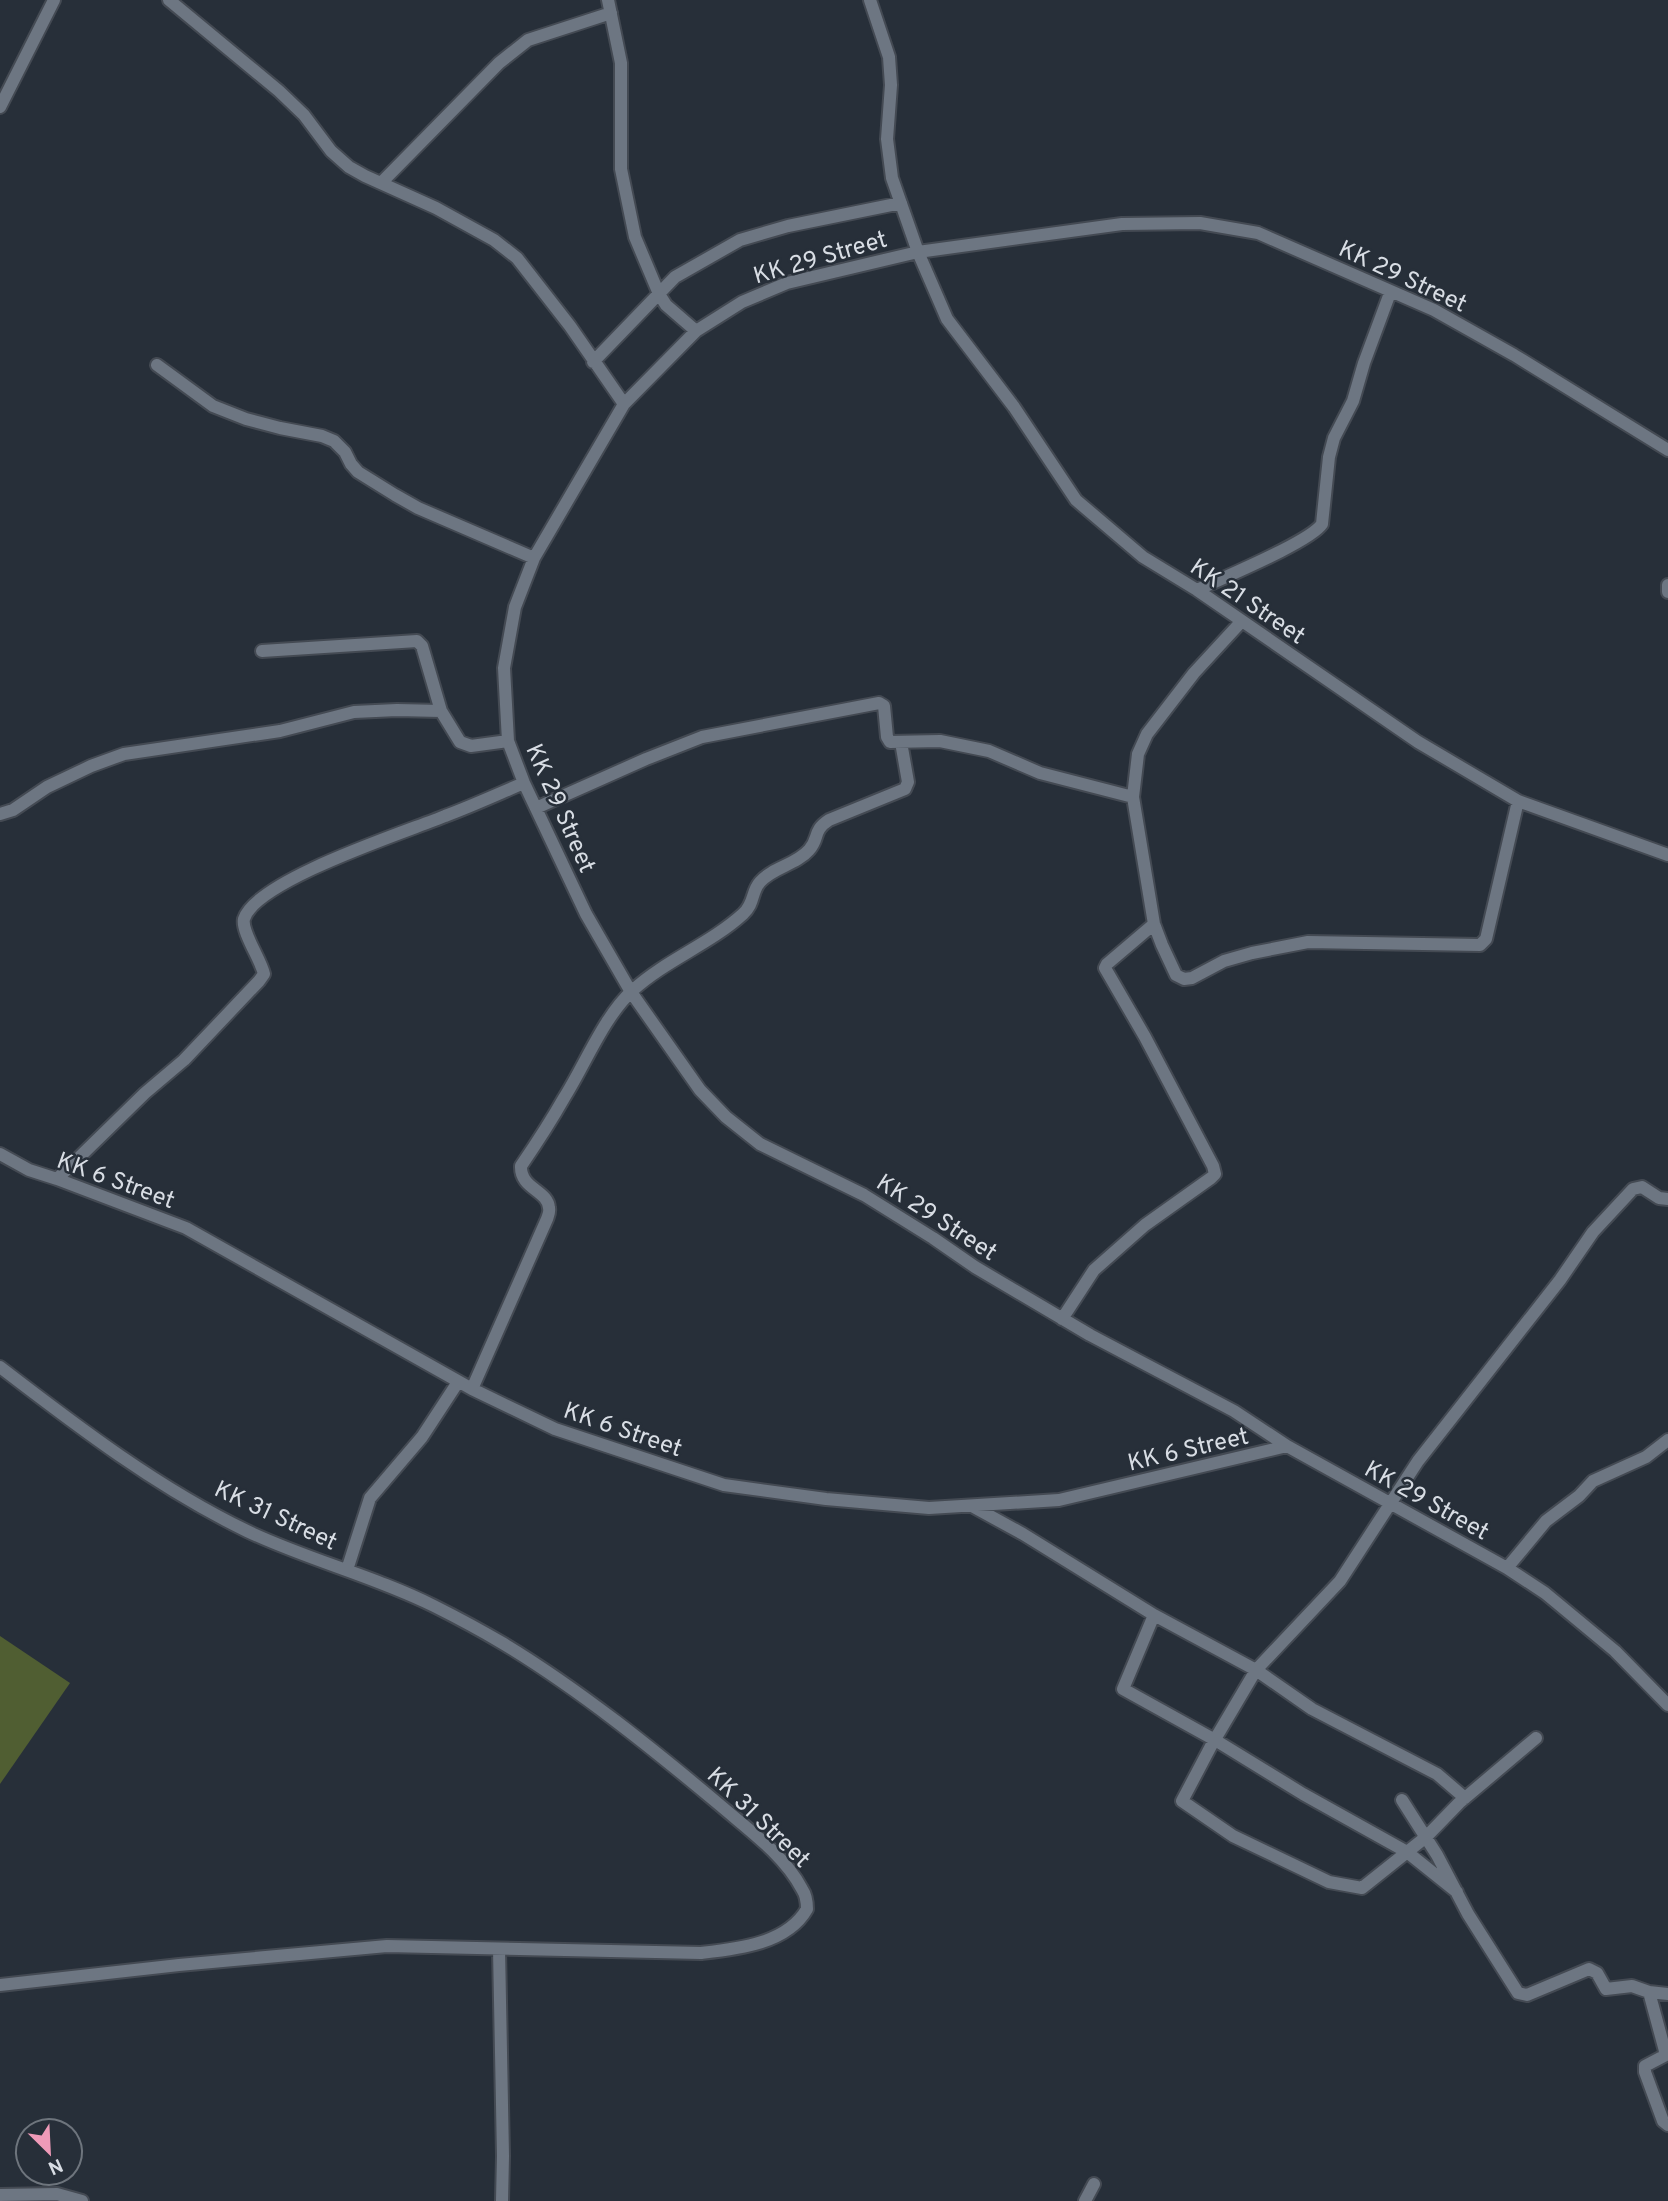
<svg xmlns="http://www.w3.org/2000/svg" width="1668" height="2201" font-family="Overpass,sans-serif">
<rect width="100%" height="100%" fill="#272f39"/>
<path fill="#505e32" d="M0 1636 70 1683 0 1784Z"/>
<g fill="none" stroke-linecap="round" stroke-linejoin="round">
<g stroke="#444a53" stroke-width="16">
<path id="street" d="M169 0 279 91 304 115 331 151 349 167 365 176 436 208 494 240 517 258 570 326 624 404
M608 0 621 63V169L635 237 659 294 666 305 696 331
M870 0 889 57 891 85 887 139 892 178 918 252 947 319 1014 407 1076 500 1143 557 1197 590 1418 742 1518 801 1668 855
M0 107 54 0
M381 183 499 63 528 40 611 13
M593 362 675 277 740 240 788 226 901 203
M157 365 213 406 246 419 280 428 322 436 334 441 345 452 351 464 358 472 395 495 418 508 534 558
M1668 450 1514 355 1434 310 1258 233 1200 223 1122 224 918 252 787 283 742 302 696 331 624 404 534 558 515 607 504 668 508 741 524 783 586 914 631 992 700 1090 726 1117 760 1144 864 1195 933 1238 975 1267 1090 1335 1234 1411 1287 1446 1507 1568 1545 1593 1615 1651 1668 1705
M1668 585V592
M1197 590C1222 578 1310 542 1322 524L1329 457 1334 438 1353 401 1364 363 1390 293
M1241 622 1194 673 1147 734 1138 754 1133 797 1154 924 1162 945 1176 975 1184 979 1192 978 1224 961 1252 953 1308 942 1480 945 1486 939 1518 801
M262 651 417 641 422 646 441 711 460 742 471 746 508 741
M536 808 646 759 702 737 879 703 884 706 887 737 890 742 940 741 989 751 1040 773 1133 797
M0 814 13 810 47 787 91 766 124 754 280 731 354 712 397 710 441 711
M0 1154 29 1170 57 1179 186 1228 472 1389 555 1429 724 1485 826 1499 929 1508 1059 1500 1287 1446
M57 1179 145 1093 184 1060 259 981 264 974C261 960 241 931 244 919 256 880 406 832 445 816 472 806 498 794 524 783
M1062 1319 1094 1270 1145 1225 1211 1178 1215 1174 1213 1166 1145 1037 1105 968 1107 964 1154 924
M0 1367C78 1427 158 1488 247 1531 308 1560 374 1576 434 1606 458 1618 482 1631 504 1644 580 1690 653 1749 721 1806 749 1830 784 1855 802 1889 806 1895 807 1902 807 1909 787 1944 737 1949 701 1953L387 1946 179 1965 0 1985
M472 1389 547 1219C548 1216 550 1212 549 1208 548 1190 520 1189 521 1166 536 1144 551 1121 564 1098 585 1065 604 1016 633 990 666 960 710 944 743 914 755 903 751 892 760 882 773 867 796 865 809 850 820 838 812 831 829 820L905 789 908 782 901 742
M972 1506 1023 1534 1154 1615 1123 1689 1215 1740 1303 1794 1407 1852 1457 1892
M1507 1568 1546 1521 1579 1496 1593 1481 1646 1457 1668 1440
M347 1570 370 1498 422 1437 458 1382
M1154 1615 1256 1670 1312 1709 1437 1774 1465 1798
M1536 1738 1459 1803 1426 1837 1362 1888 1329 1882 1233 1836 1182 1801 1211 1746 1256 1670 1340 1581 1418 1461 1560 1280 1593 1232 1633 1189 1642 1187 1659 1198 1668 1199
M1402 1800 1437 1855 1468 1914 1518 1993 1527 1995 1589 1969 1597 1973 1606 1989 1632 1986 1649 1992 1668 1994
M499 1949 503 2156 502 2201
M1649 1992 1665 2051 1664 2056 1645 2066V2072L1663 2121 1668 2125
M0 2195 57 2194 82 2201
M1085 2201 1094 2184"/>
</g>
<use href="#street" stroke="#6d7682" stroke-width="12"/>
</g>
<g text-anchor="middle" stroke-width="5" stroke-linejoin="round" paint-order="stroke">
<g font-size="24" fill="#d8dde4" stroke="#272f39">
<text transform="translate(820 257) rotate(-16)" y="8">KK 29 Street</text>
<text transform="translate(1403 276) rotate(25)" y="8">KK 29 Street</text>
<text transform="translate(1248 601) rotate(34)" y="8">KK 21 Street</text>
<text transform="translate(561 808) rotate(66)" y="8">KK 29 Street</text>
<text transform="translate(116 1180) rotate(20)" y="8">KK 6 Street</text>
<text transform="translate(937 1217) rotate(33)" y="8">KK 29 Street</text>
<text transform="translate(623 1429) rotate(19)" y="8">KK 6 Street</text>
<text transform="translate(1188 1449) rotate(-13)" y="8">KK 6 Street</text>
<text transform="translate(1427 1500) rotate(29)" y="8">KK 29 Street</text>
<text transform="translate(276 1515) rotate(25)" y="8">KK 31 Street</text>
<text transform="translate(759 1817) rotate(44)" y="8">KK 31 Street</text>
</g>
</g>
<g transform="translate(49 2152) rotate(156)"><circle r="33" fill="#272f39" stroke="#6e757d" stroke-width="2"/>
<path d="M0-5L12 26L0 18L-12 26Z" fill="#ef9ab8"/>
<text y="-10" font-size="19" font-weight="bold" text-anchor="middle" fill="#d8dde4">N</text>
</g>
</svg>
